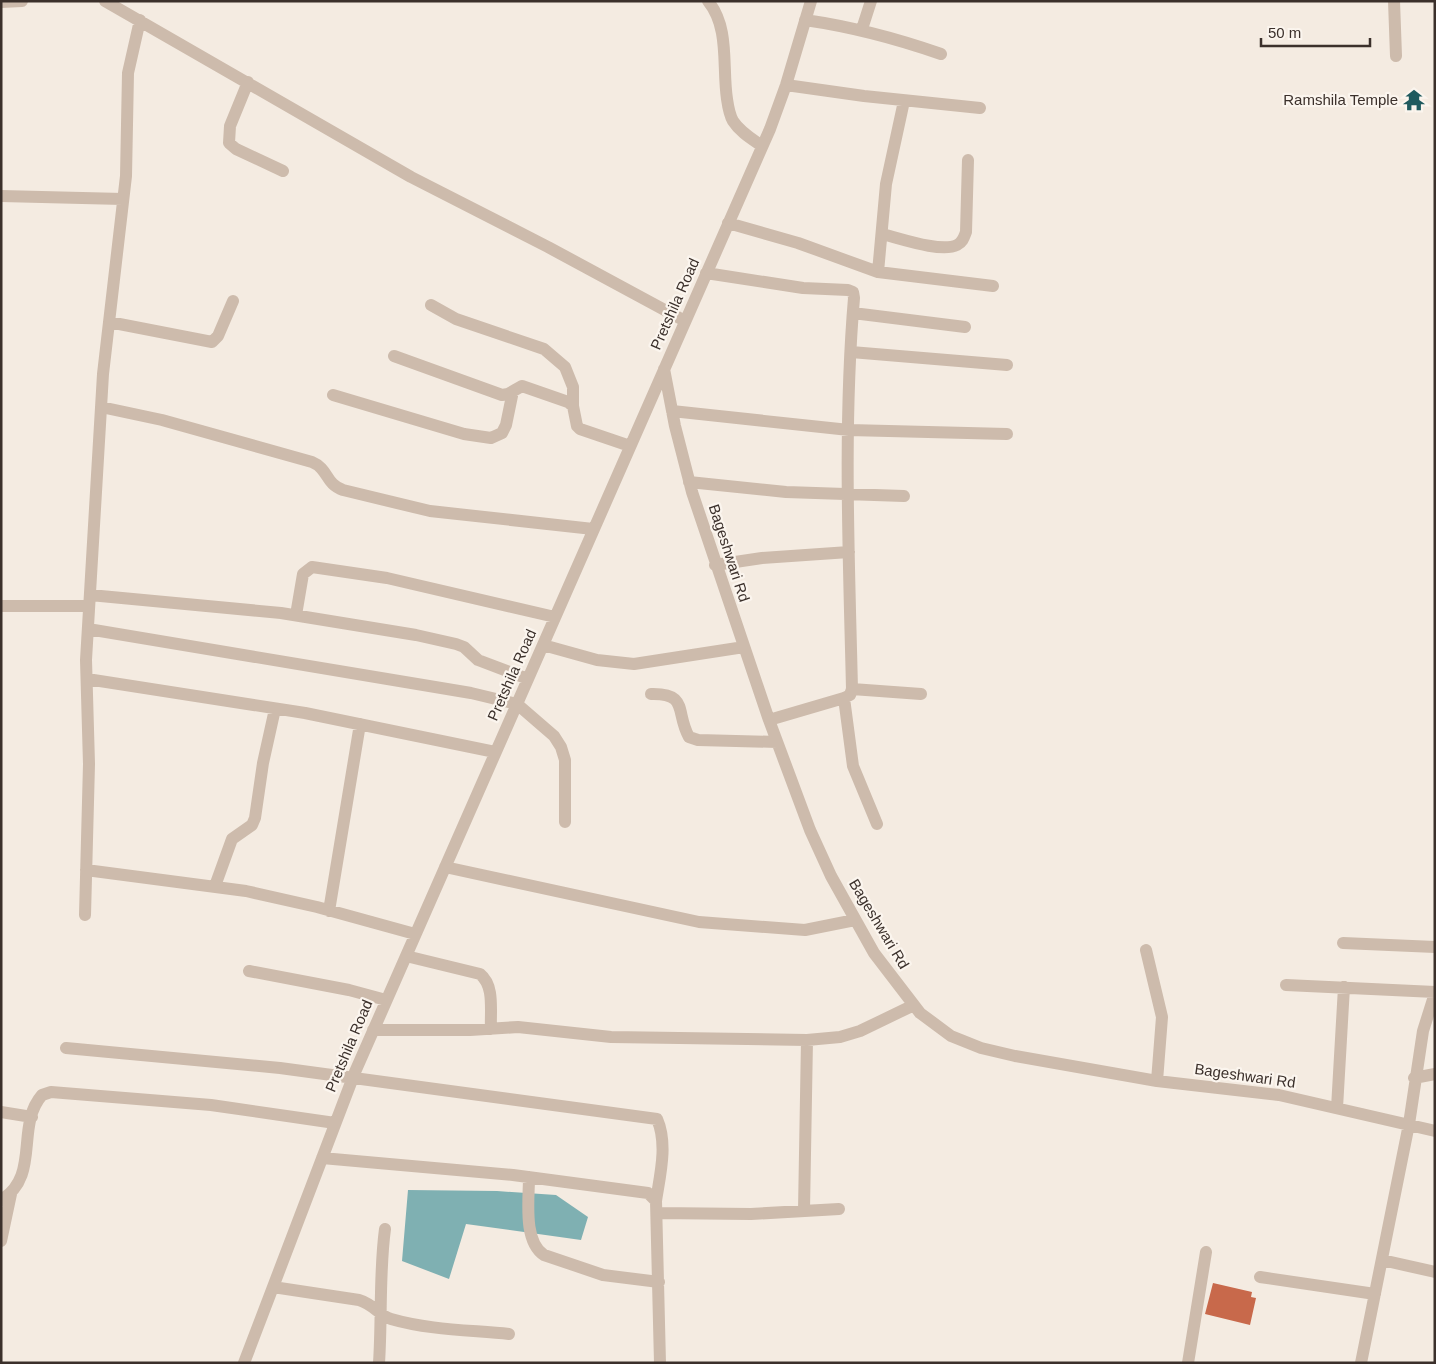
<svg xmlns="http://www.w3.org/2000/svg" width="1436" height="1364" font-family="Helvetica,sans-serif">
<rect width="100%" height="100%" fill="#f4ebe1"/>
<path fill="#7fb0b2" d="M408 1190 497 1191 556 1195 588 1217 581 1240 466 1224 449 1279 402 1261Z"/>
<path fill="#c8694b" d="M1213 1283 1252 1292 1251 1297 1256 1298 1250 1325 1205 1314Z"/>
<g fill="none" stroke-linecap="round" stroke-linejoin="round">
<path stroke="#cdbbac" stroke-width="12" d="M105 1 411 177 548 247 685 321
M708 1C730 28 722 66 727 99 728 106 729 114 733 121 740 132 752 139 762 146
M1394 1 1396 56
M1 2 22 1
M805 20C854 27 895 38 941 54
M862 29 871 1
M248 82 230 126 229 143 236 149 283 171
M786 85 864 96 980 108
M1 196 123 199
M728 223 798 243 878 272 993 286
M882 234C899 238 941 253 957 245 963 242 964 237 966 232L968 160
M878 272 886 184 904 101
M706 273 803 288 848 290 853 292 854 298C843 428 849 559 852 689L850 695 844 698 769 720
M431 305 456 319 544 349 565 367 573 387V406
M853 313 965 327
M109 322 212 342 218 336 233 301
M851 352 1007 365
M394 356 502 395 508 394 522 386 568 402 573 406 577 426 580 429 630 446
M664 369 675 426 692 492 769 720 810 830 831 876 874 953 920 1013 951 1036 981 1048 1015 1056 1157 1081 1279 1095 1435 1131
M333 395 464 434 491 438 502 433 506 425 513 391
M101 407 162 420 312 462C329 469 325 484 343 490L430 511 593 529
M672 411 849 430 1007 434
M689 482 786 492 904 496
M715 565 762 558 849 552
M90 595 281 613 416 635 456 644 464 647 478 660 528 679
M1 606H89
M296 615 303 574 312 567 387 578 555 617
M88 629 471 693 517 704 554 736 561 747 565 760V822
M543 645 597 660 634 664 744 647
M87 679 305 713 495 752
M852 689 921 694
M651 694C689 693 675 712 689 737L698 740 777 742
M844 698 853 766 877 824
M445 867 699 922 805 930 855 920
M86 870 246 891 317 907 415 934
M215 886 232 839 252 825 255 818 263 763 275 709
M329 911 360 724
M85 915 89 764 86 660 103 374 126 176 128 73 140 20
M1343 943 1435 947
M1146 950 1162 1017 1157 1081
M406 956 480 974C495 986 490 1011 491 1029
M249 971 349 990 386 1000
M1286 985 1435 992
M373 1030H470L518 1027 611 1037 807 1040 840 1037 860 1031 914 1005
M66 1048 280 1068 657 1119C668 1144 660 1175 656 1201
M1414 1078 1435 1074
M1337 1108 1344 987
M1 1112 32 1117
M322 1158 513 1175 648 1193 656 1201 660 1363
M529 1177C529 1200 523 1241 544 1255L603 1275 659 1282
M1 1200C41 1176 15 1126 42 1095L51 1092 211 1105 335 1123
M804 1210 807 1040
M657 1213 751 1214 839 1209
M1 1241 11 1194
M1382 1260 1435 1272
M1260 1277 1375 1294
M273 1287 359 1300C375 1305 378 1315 391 1319 429 1330 470 1330 509 1334
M244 1363 355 1072 770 129 786 85 811 1
M379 1363C382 1318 379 1273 385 1229
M1188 1363 1206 1252
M1361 1363 1409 1124 1423 1031 1435 993"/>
</g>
<defs>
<g id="temple-bare" transform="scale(1.725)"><path d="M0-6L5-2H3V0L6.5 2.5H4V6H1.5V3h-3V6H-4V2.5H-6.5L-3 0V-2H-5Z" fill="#1f5a5e" stroke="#fbf5ee" stroke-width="2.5" paint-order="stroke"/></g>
</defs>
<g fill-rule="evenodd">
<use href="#temple-bare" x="1414" y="100"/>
</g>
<g text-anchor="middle" stroke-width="4.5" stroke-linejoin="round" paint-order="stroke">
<g font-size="15" fill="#3b302b" stroke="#fbf5ee" text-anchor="end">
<text x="1398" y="105">Ramshila Temple</text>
</g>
<g font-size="15" fill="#3b302b" stroke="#fbf5ee">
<text transform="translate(675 304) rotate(-66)" y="5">Pretshila Road</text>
<text transform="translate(729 553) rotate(72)" y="5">Bageshwari Rd</text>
<text transform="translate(512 675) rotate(-66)" y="5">Pretshila Road</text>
<text transform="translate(879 924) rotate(59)" y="5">Bageshwari Rd</text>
<text transform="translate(349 1046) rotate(-67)" y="5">Pretshila Road</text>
<text transform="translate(1245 1076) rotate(8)" y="5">Bageshwari Rd</text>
</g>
</g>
<rect width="1436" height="1364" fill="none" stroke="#3b302b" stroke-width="5"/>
<path d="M1261 38v8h109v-8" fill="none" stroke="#3b302b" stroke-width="2.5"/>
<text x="1268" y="38" font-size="15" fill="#3b302b" stroke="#fbf5ee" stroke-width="4" paint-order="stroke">50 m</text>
</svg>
